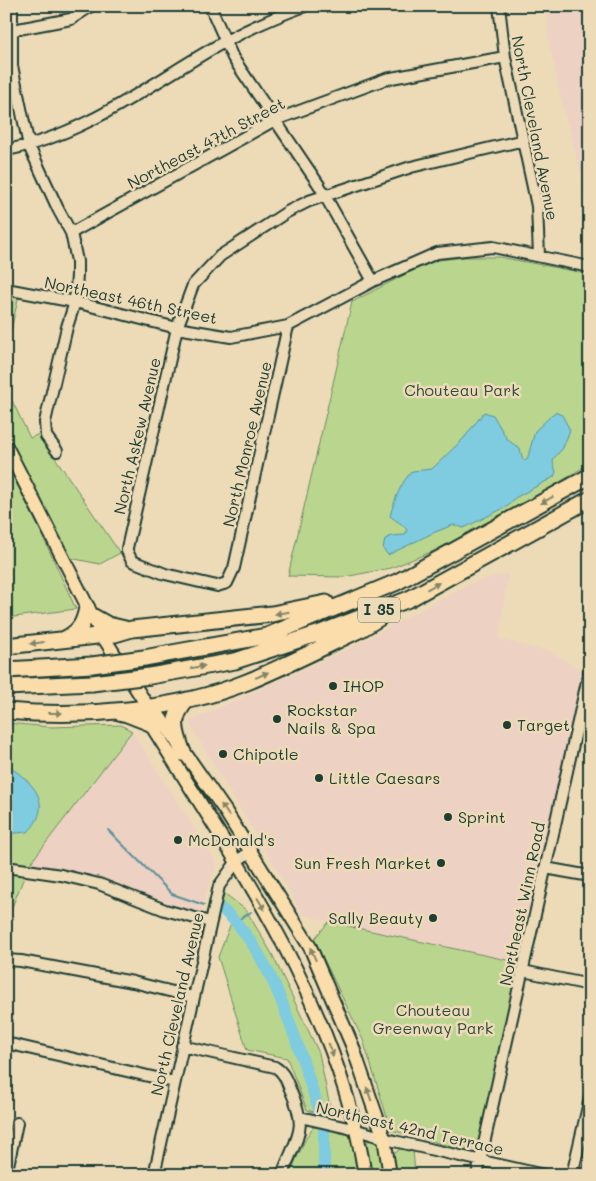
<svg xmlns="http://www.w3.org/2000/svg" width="596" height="1181" font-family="Mali,sans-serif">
<rect width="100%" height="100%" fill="#eddbb8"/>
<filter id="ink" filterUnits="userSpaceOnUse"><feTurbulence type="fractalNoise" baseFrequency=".02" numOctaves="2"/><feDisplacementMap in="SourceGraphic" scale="10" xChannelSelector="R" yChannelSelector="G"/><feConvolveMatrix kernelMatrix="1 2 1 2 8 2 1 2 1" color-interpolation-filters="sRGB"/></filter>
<g filter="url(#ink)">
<path fill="#edd1c2" d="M546 6H590V208L562 103 548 36Z
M508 573 499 639 551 652 584 672 521 963 329 922 302 914 289 890 188 722 352 647 469 584Z
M132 731 217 863 199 913 93 877 29 865Z"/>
<path fill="#bad68e" stroke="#6c8a61" d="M464 257H499L590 274V463L552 487 436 550 391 568 344 577 288 576 352 302 431 261Z
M6 292 19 295 6 352Z
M6 388 30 438 39 434 120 553 100 564 70 558 6 431Z
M6 463 37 524 76 609 6 618Z
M6 723 51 727 121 725 132 731 29 865 6 922Z
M224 893 246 910 272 954 319 1053 332 1117 307 1110 287 1058 247 1050 218 957 231 923 220 913Z
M329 922 521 963 478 1147 464 1150 391 1130 363 1040 314 939Z
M313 1127 344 1132 351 1137 359 1175H289L305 1140Z
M369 1140C384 1143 383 1163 386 1175H370L365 1146Z
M401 1148 413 1149 415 1175H397L394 1154Z"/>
<path fill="#7fcbdf" stroke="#59929b" d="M484 412 493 415 507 439 520 449 523 460H527L535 431 555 412 562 415 570 430 563 448 554 458 553 462 556 472 554 477 515 498 508 506 464 528 453 525 433 533 388 555 383 549 385 539 391 536 405 535 407 530C403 524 396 521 390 516 395 499 400 484 412 471L432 469 464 438Z
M6 765C33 781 55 804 28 832L6 834Z"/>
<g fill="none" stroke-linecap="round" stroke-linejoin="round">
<path stroke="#59929b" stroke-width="2" d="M108 830 172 894 204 905
M236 921 251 912"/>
<path stroke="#7fcbdf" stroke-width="12" d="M222 909C276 954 299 1054 322 1118
M324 1175V1128"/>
<g stroke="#1f3d34" stroke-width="14">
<path id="minor" d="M12 6V66L29 146 58 209 71 233 77 261V275L75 302 67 327 45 422 46 436 57 451
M210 6 233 58 319 185 373 281
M499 6 505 57 537 206 539 256
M13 30 71 19 91 6
M6 150C86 136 155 80 224 42 250 28 277 16 305 6
M71 233 275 120 386 79 505 57
M6 289 75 302 177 328 231 337 288 326 373 281 437 253 493 247 590 267
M288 326 234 568 227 583 217 586 165 574 132 561 127 551V548L177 328 193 285 220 256 287 212 309 201 411 167 524 140
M6 867 61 875 99 884 165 910 210 922
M545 868 590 876
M6 960 21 961 133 982 193 997
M523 971 590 985
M6 1043 174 1082
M182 1046 275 1067C284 1072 286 1080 290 1089 309 1131 297 1135 282 1175
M300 1117 357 1130 394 1141 544 1175
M6 1175 17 1123
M154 1175 219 886 237 861 251 851
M477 1175 590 668
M572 1175 590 1098"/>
</g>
<g stroke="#1f3d34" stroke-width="16">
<path id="major" d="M6 446 102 635 148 707 159 716 224 809 310 947 352 1045 384 1138 390 1175
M149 715 150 723C238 865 338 1006 365 1175"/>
</g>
<g stroke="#1f3d34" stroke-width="19">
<path id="highway" d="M92 616 108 625 125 629
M65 639C79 632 84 624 87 608
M6 646 115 634 132 629 272 614 326 603
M144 658 267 636 397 582 590 476
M6 670 92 665
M150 676 235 661 323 632 409 599 590 499
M6 687 92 683
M6 711C83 718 175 711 247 682 286 666 323 647 361 629L379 618
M119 712 127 714 150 723
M183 753C175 731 170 718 187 700"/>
</g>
<use href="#minor" stroke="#eddbb8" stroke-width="10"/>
<use href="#major" stroke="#fbddab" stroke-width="12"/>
<use href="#highway" stroke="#fbddab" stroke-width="15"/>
<g stroke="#1f3d34" stroke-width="19" stroke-linecap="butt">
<path id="highway-bridge" d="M92 665 144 658
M92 683 150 676"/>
</g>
<use href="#highway-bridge" stroke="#fbddab" stroke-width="15"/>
</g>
<defs><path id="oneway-solid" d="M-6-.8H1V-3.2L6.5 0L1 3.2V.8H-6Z" transform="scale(1.25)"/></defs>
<g fill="#82856a">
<use href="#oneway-solid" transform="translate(547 500) rotate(151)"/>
<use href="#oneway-solid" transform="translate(433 586) rotate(-28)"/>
<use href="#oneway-solid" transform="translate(282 613) rotate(171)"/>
<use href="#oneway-solid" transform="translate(37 643) rotate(173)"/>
<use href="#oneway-solid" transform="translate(198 667) rotate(-10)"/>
<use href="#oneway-solid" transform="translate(262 675) rotate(-24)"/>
<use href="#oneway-solid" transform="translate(55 713)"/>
<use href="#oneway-solid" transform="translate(225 810) rotate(-124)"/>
<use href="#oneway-solid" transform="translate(261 904) rotate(59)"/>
<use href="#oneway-solid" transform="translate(313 954) rotate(-114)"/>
<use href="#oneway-solid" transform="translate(331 1050) rotate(70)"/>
<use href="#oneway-solid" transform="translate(369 1094) rotate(-109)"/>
</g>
</g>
<g fill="#1f3d34" stroke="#eddbb8" stroke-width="2">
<circle cx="333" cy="686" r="5"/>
<circle cx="277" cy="719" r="5"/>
<circle cx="507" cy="725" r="5"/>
<circle cx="223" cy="754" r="5"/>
<circle cx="319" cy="778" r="5"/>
<circle cx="448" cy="817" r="5"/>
<circle cx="178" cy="840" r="5"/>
<circle cx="441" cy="863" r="5"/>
<circle cx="433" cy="918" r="5"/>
</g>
<g text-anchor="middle" stroke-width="5" stroke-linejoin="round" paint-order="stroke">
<rect fill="#eddbb8" stroke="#5d6c5c" stroke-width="1" x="358" y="597.5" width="42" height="25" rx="4"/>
<g font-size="15" font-weight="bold" fill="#1f3d34">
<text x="379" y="615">I 35</text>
</g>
<g font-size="16" fill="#1f3d34" stroke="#eddbb8">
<text transform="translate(535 128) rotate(79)" y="6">North Cleveland Avenue</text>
<text transform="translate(206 143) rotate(-28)" y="6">Northeast 47th Street</text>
<text transform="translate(131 300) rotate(12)" y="6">Northeast 46th Street</text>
<text transform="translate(137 436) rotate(-77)" y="6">North Askew Avenue</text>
<text transform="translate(247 444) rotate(-77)" y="6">North Monroe Avenue</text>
<text transform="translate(522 904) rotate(-78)" y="6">Northeast Winn Road</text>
<text transform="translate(177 1004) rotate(-77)" y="6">North Cleveland Avenue</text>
<text transform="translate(410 1128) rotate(13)" y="6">Northeast 42nd Terrace</text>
</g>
<g font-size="16" fill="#2e4c3d" stroke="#eddbb8">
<text x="462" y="396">Chouteau Park</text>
<text x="433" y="1016">Chouteau<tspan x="433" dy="18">Greenway Park</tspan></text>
</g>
<g font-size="16" fill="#1f3d34" stroke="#eddbb8" text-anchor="start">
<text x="343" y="692">IHOP</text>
<text x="287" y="716">Rockstar<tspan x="287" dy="18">Nails &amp; Spa</tspan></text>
<text x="517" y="731">Target</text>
<text x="233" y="760">Chipotle</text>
<text x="329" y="784">Little Caesars</text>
<text x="458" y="823">Sprint</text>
<text x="188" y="846">McDonald's</text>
<text x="431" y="869" text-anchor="end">Sun Fresh Market</text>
<text x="423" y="924" text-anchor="end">Sally Beauty</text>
</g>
</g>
<rect width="596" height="1181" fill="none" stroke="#eddbb8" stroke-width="25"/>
<rect x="12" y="12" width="571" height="1156" fill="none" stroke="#1f3d34" stroke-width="2" filter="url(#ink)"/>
</svg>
